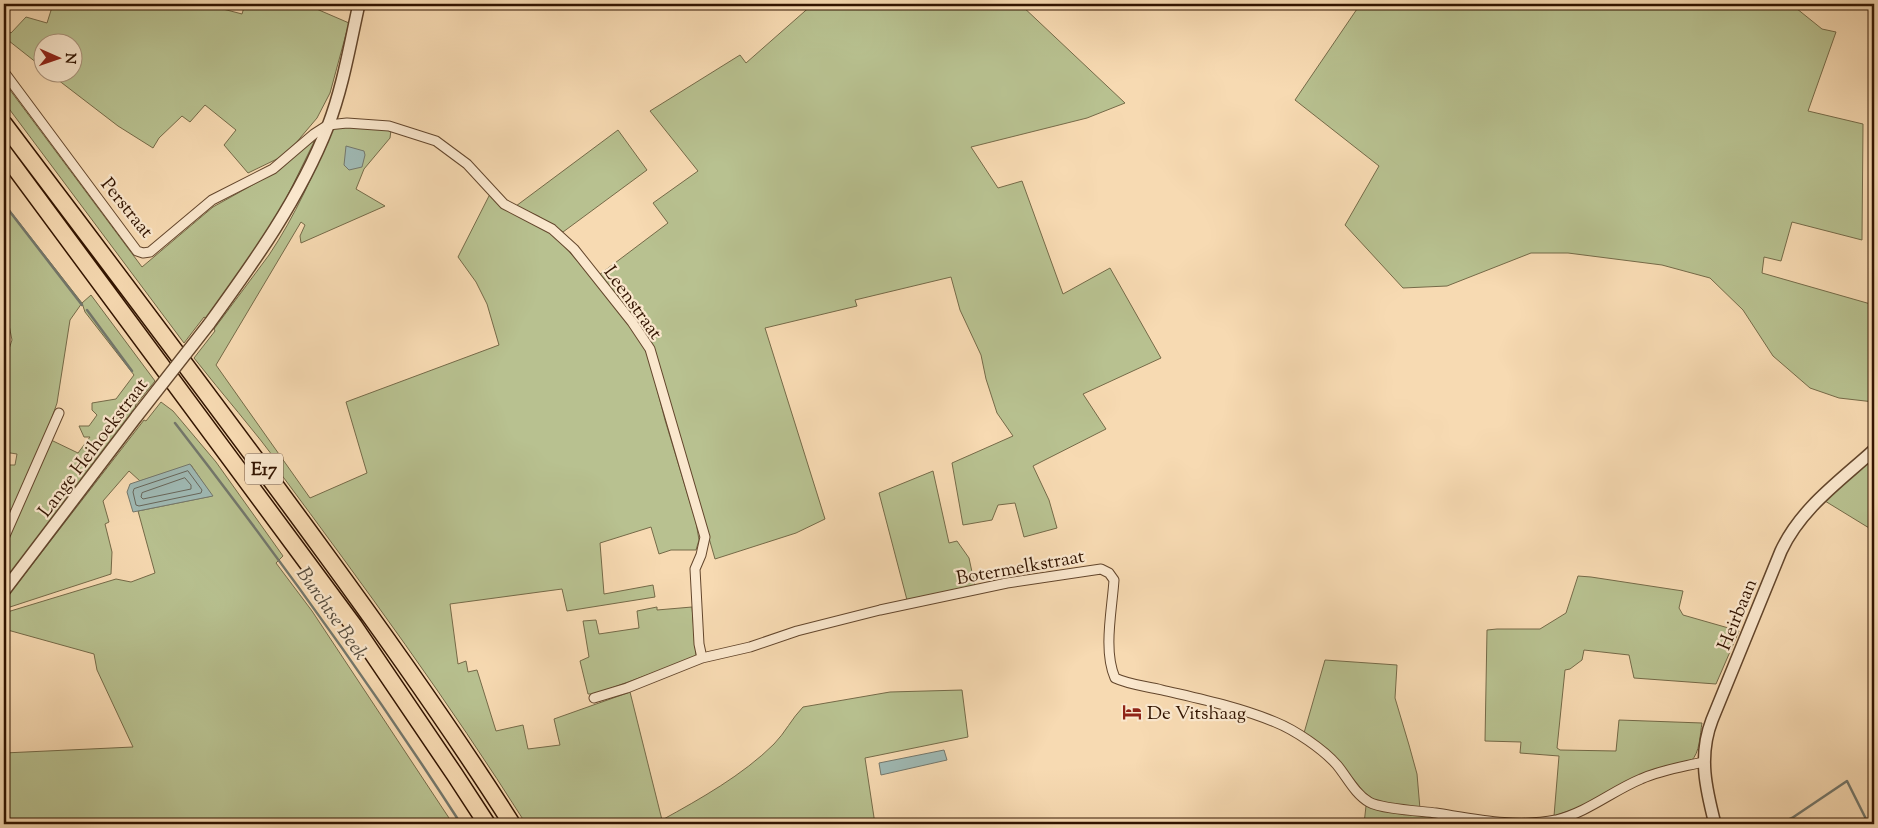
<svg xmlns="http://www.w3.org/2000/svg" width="1878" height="828" font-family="'Sorts Mill Goudy',serif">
<rect width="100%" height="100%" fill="#f7dab2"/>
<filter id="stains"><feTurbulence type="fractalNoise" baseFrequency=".004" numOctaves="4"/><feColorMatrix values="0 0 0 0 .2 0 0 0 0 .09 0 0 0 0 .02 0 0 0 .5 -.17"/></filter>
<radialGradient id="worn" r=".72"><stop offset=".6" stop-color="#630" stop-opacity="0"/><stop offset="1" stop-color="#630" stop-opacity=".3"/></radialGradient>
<path fill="#b8c190" stroke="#756a48" d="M53 4H204L242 14 245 4H305L349 23 330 93 317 118 295 144 279 158 248 173 224 145 236 130 205 105 190 122 182 116 159 138 153 148 118 126 49 73 72 72V42H42V67L4 37V28L11 33 26 17 47 23Z
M813 4H1020L1125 103 1087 118 971 147 998 188 1022 181 1063 294 1110 268 1161 358 1083 394 1106 429 1033 466 1049 500 1057 528 1024 537 1015 503 998 505 992 520 963 525 952 463 1013 436 997 413 986 379 981 355 960 310 951 277 855 300 857 306 765 328 825 519 796 533 715 559 654 347 599 275 668 223 653 203 698 171 650 111 740 55 746 63Z
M1351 4H1791L1822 29 1836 32 1808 111 1863 124 1862 240 1792 222 1781 261 1764 257 1762 273 1874 305V402L1839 398 1810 388 1773 356 1743 310 1710 278 1662 265 1568 253H1531L1447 286 1403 288 1345 225 1379 166 1295 100 1357 9Z
M4 82 142 267 213 207 281 169 310 141 314 142 280 211 263 239 207 319 204 317 184 343 4 102Z
M366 126 391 130 390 138 364 169 356 189 385 206 301 243 300 236 305 225 301 222 216 365 310 498 367 473 346 402 499 345 487 304 476 282 458 257 490 194 550 232 565 247 600 287 641 341 649 358 665 420 696 522 699 540 696 550H671L659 554 651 527 600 543 604 594 653 585 655 597 567 611 562 589 450 604 458 664 466 661 468 672 477 670 496 731 523 725 528 749 560 745 554 719 630 692 662 820C700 799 743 775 774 744 785 733 792 718 803 707L890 692 962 690 968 737 865 758 875 824H526C449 702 364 586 278 470L282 468C254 430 223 395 194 358L215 331 214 329C232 304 251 280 269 255 295 216 315 172 332 128Z
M618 130 647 170 563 232 538 216 516 206Z
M4 203 82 303 91 295 155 381 135 406 137 408 4 581V545L51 440 78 453 90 437H84L79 426H89L97 415 92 410V403L116 399 134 375 85 312 82 303 70 320 57 403 49 426 12 510 4 508V465H15L17 454 4 452V364L12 340 4 300Z
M161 402 173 411 216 462 283 556 276 563 312 611 453 824H4V753L133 747 97 670 94 654 4 629V613L116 579 131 582 155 573 138 511 212 496 191 465 140 481 129 471 103 501 109 522 105 524 112 552 111 574 10 607H4V601L144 420 146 421Z
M1874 455V531L1825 501Z
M933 471 949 543 957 541 969 558 975 586 907 600 879 493Z
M1578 576 1591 577 1683 591 1679 608 1683 615 1739 631 1716 684 1634 678 1629 655 1584 650 1582 660 1570 669 1565 670 1557 748 1560 750 1616 751 1619 720 1702 723C1700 734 1700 753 1691 761L1595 802 1554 816 1559 756 1520 753 1521 742 1485 741 1487 630 1497 629H1540L1566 613Z
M657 607V610L692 607 696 655 694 658 595 694H588L580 661 589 657 583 621 596 620 599 634 639 628 637 611Z
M1325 660 1397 665 1395 698 1409 745 1417 774 1420 809 1382 802 1373 799 1364 792 1341 764 1304 733Z
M1366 806 1453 821V824H1364Z"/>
<path fill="#9fb9b4" stroke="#73776c" d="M346 146 364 151 365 155 362 167 349 170 344 165Z
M190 464 213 496 133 512 127 492 130 484Z
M944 750 947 760 881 775 879 763Z"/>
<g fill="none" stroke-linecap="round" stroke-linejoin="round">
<path stroke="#68665a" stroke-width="1" d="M188 471 202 490 201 493 139 506 136 505 133 492 134 489Z
M185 478 191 485V489L143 499 141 497 142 493Z"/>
<path stroke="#73776c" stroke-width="2.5" d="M4 204 82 305
M87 310 132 371
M175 423C276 553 372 686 461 824
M1779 824 1792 818 1847 781 1867 821 1874 817"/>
<g stroke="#63462c" stroke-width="11">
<path id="minor" d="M4 72 137 251 143 253 150 252 212 200 273 169 314 134 328 125 347 123 389 126 436 141 467 164 504 204 552 229 574 249 632 322 650 349 705 537 701 555 695 569 699 644 702 658
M4 538 59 413
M594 698 627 688 702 658 750 647 797 631 880 610 1007 583 1101 569 1109 573 1114 580C1112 610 1103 651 1115 678 1130 685 1146 686 1162 690 1200 699 1239 707 1275 722 1295 730 1323 749 1337 765 1347 777 1355 794 1369 802 1381 809 1420 811 1436 813 1475 819 1516 828 1556 820 1588 812 1612 791 1641 779 1661 770 1682 767 1703 762"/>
</g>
<g stroke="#63462c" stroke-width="14">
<path id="tertiary" d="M209 324C254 262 300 198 328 126 343 87 350 44 359 4
M4 591 137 416
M1715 824C1706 789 1698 756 1712 720L1781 551C1801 508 1840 481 1874 450"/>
</g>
<g stroke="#321400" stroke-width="19">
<path id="motorway" d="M4 124C111 266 219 408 324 552 389 641 453 731 512 824
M4 153 354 626 455 775 487 824"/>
</g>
<use href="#minor" stroke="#fae7cd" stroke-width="9"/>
<use href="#tertiary" stroke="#fae7cd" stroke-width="11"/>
<use href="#motorway" stroke="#f7dab2" stroke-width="16"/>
<g stroke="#63462c" stroke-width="14" stroke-linecap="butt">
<path id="tertiary-bridge" d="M137 416 209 324"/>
</g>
<use href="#tertiary-bridge" stroke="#fae7cd" stroke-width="11"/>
</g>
<defs>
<g id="hotel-bare" transform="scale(1.5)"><path d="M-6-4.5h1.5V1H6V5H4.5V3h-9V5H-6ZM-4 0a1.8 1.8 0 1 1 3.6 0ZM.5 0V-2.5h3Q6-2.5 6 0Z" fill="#8f2418" stroke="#fae7cd" stroke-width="2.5" paint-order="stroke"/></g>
</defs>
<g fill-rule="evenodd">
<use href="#hotel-bare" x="1132" y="712"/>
</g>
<g text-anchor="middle" stroke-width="4.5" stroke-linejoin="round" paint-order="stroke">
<rect fill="#fae7cd" stroke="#6e533e" stroke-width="1" x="245" y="453.5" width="38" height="31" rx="4"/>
<g font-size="18" font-weight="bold" fill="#321400">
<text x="264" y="475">E17</text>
</g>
<g font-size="19" fill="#321400" stroke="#fae7cd">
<text transform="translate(128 207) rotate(51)" y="7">Perstraat</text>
<text transform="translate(634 302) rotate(54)" y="7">Leenstraat</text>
<text transform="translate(92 447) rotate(-53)" y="7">Lange Heihoekstraat</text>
<text transform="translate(1020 566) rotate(-10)" y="7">Botermelkstraat</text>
<text transform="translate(1736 614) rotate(-68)" y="7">Heirbaan</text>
</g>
<g font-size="19" fill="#321400" stroke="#fae7cd" text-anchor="start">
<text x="1147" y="719">De Vitshaag</text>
</g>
<g font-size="20" font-style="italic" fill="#584e3f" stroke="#fae7cd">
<text transform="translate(333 613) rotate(55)" y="7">Burchtse Beek</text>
</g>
</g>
<rect width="1878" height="828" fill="none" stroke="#f7dab2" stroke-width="20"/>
<rect x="5" y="5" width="1868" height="818" fill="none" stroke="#321400" stroke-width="2.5"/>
<rect x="10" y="10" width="1858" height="808" fill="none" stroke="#321400"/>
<g transform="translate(58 58) rotate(92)"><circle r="24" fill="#fae7cd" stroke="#aa937b"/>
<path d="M0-4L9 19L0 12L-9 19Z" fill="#8f2418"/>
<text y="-8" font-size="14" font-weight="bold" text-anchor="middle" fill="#321400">N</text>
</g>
<rect width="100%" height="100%" filter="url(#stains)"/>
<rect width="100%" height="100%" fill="url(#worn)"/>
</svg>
